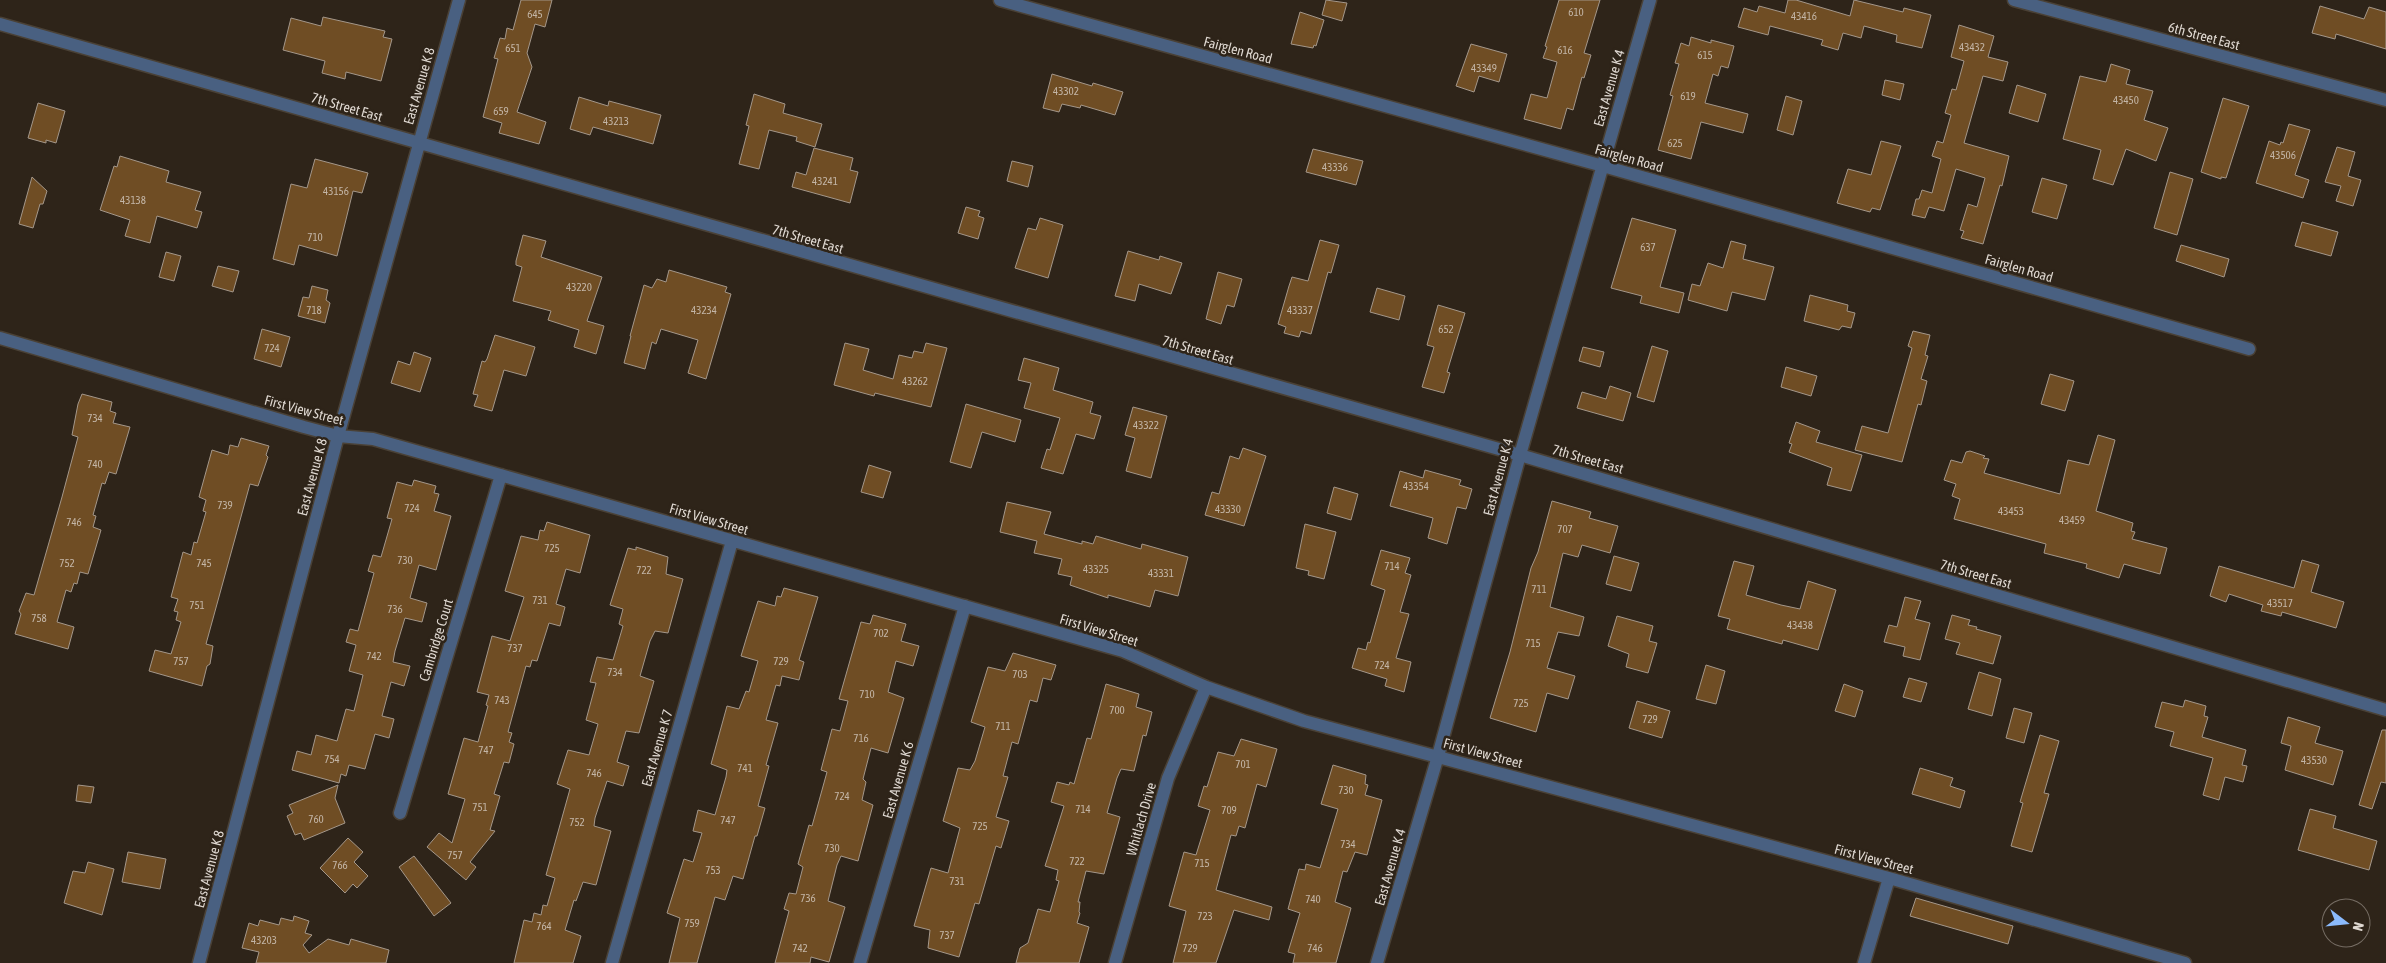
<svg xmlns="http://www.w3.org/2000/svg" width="2386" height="963" font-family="'Asap Condensed',sans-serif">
<rect width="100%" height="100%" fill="#2e2419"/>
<path fill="#6f4d24" stroke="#a4978a" d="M521 0H552L545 27 535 24 527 53 532 67 517 112 546 122 539 144 499 133 502 123 483 117 498 59 494 58 500 38 505 39 507 28 513 30Z
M1326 0 1347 3 1342 21 1322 15Z
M1559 0H1600L1584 53 1591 55 1584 78 1582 77 1573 110 1567 108 1561 129 1524 119 1531 94 1547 98 1557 62 1543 58 1547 47 1545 46Z
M1788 0H1796L1850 16 1854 0 1903 12 1904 8 1931 15 1922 48 1896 42 1897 35 1864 26 1861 38 1843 33 1838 50 1821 45 1823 40 1770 26 1768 35 1738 27 1744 8 1757 12 1759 6 1785 13Z
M2320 6 2364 19 2369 7 2386 12V49L2336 34 2335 39 2312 33Z
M1300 12 1324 20 1316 46 1314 45 1313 48 1291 44Z
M323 17 385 31 383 37 392 39 381 81 346 72 345 79 322 73 325 61 283 50 291 18 321 26Z
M1959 25 1994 36 1988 57 2008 62 2003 81 1983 76 1964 143 2009 156 2002 186 2000 185 1983 244 1961 238 1964 231 1960 230 1968 204 1977 207 1985 178 1956 169 1944 211 1929 207 1925 218 1912 215 1916 199H1919L1922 190 1932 193 1941 159 1932 156 1937 141 1943 143 1951 115 1945 113 1952 89 1956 90 1964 61 1951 57Z
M1691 37 1711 43V40L1734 46 1728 68 1721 66 1718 76 1713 74 1705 103 1748 114 1743 133 1701 122 1691 159 1658 150 1673 96 1670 95 1679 64 1675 63 1681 43 1689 46Z
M1471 44 1507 54 1499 82 1479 76 1474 92 1456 86Z
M2111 64 2130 70 2126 84 2153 91 2144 120 2168 128 2156 161 2126 149 2113 185 2093 179 2101 150 2063 139 2080 76 2106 82Z
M1052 74 1092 86 1093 83 1123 92 1115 115 1081 105 1080 108 1062 104 1059 112 1043 108Z
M1885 80 1904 84 1900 100 1882 95Z
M2017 85 2046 94 2038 122 2009 113Z
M754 94 785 104 783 113 822 124 815 147 796 141 797 137 769 130 759 169 739 164 749 126 746 125Z
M1786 96 1802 101 1793 135 1777 130Z
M579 97 608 106 609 101 661 115 653 144 593 127 590 135 570 129Z
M2223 98 2249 106 2226 178 2221 177V179L2201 172Z
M38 103 65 111 56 143 46 140V143L28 138Z
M2289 124 2310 130 2295 175 2309 180 2303 198 2256 183 2269 141 2280 145 2281 142 2283 143Z
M1881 141 1901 146 1880 210 1872 208 1870 212 1837 203 1848 169 1871 175Z
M2337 147 2355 152 2348 176 2361 180 2353 206 2336 201 2341 186 2325 182Z
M814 148 853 158 850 170 858 172 850 203 792 187 796 172 806 175Z
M1313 149 1363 161 1356 185 1306 172Z
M120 156 169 171 166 182 201 192 195 210 202 212 197 228 157 216 150 243 125 236 130 220 100 210 114 166 117 167Z
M315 159 368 173 362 193 353 191 337 256 299 245 294 265 273 259 291 184 307 188Z
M1012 161 1033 166 1028 187 1007 181Z
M2170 172 2193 179 2177 235 2154 228Z
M32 177 47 191 43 204H40L33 228 19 224Z
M2042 178 2067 185 2057 219 2032 212Z
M966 207 980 211 978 216 984 218 978 239 958 233Z
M1040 218 1063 225 1048 278 1015 268 1028 228 1036 230Z
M1632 218 1676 230 1660 287 1684 293 1679 313 1640 303 1642 296 1611 288Z
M2302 222 2338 232 2331 256 2295 246Z
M523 235 546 241 541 257 602 277 587 321 604 326 596 354 574 347 579 330 548 320 551 311 513 301 522 267 516 265V261Z
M1320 240 1339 245 1331 273 1328 272 1311 334 1301 331 1299 337 1284 333 1286 327 1278 324 1289 286 1292 277 1308 281Z
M1731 241 1746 245 1743 259 1774 267 1765 300 1732 292 1727 311 1688 300 1692 284 1700 286 1708 263 1723 268Z
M2181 245 2229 259 2224 277 2176 261Z
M1128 251 1159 260 1160 256 1182 263 1171 294 1139 284 1135 301 1115 296Z
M166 252 181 256 174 281 159 277Z
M218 266 239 271 233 292 212 286Z
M669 270 727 287 725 292 731 294 706 379 688 373 698 340 661 329 656 344 652 342 645 369 624 363 631 336H630L644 285 652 288 657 279 666 282Z
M1218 272 1242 279 1234 307 1227 305 1221 324 1206 319Z
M312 286 328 290 326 300 330 303 325 323 298 316 303 297 309 298Z
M1377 288 1405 296 1399 320 1370 312Z
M1810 295 1848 305 1847 311 1855 313 1851 328 1842 326 1839 330 1804 321Z
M1438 305 1465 313 1447 372 1450 373 1444 393 1422 387 1434 347 1427 345Z
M262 329 290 337 281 367 254 359Z
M1913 331 1930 335 1925 355 1928 356 1921 379 1927 381 1921 405 1918 404 1902 462 1855 450 1862 426 1888 433 1912 348 1908 346Z
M495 335 535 347 526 376 504 370 492 411 474 406 478 395 473 394 482 361 485 362 487 359Z
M845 343 869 349 863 370 893 379 899 355 912 358 914 351 923 353 926 343 947 348 931 407 875 393 874 396 834 385Z
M1652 346 1668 351 1654 402 1637 397Z
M1583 347 1604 352 1600 367 1579 361Z
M414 352 431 358 420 392 391 383 398 361 410 365Z
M1024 358 1059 368 1053 390 1093 402 1090 413 1101 416 1094 439 1076 434 1063 474 1041 468 1047 449 1050 450 1060 418 1024 408 1031 383 1018 380Z
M1786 367 1817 376 1811 396 1781 387Z
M2050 374 2074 381 2065 411 2041 404Z
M1610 386 1631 393 1623 421 1577 408 1582 392 1606 399Z
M82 394 112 402 110 411 116 413 113 423 130 427 116 474 109 472 105 484 102 483 93 515 96 516 93 527 101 530 88 574 80 572 77 584 74 583 71 592 66 590 57 622 74 627 68 649 15 634 21 614 19 611 26 593 34 595 62 497 78 437 72 435 78 404Z
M966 404 1021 420 1015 442 982 432 971 468 950 462Z
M1133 407 1167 416 1151 478 1126 471 1135 438 1125 435Z
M1796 422 1820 431 1816 442 1862 455 1851 491 1827 485 1832 468 1789 452 1792 444 1789 443Z
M2098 435 2115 440 2096 511 2133 523 2131 531 2135 532 2132 539 2167 548 2160 574 2124 564 2119 578 2086 568 2087 564 2044 553 2046 544 1954 519 1960 499 1952 496 1956 484 1944 480 1951 460 1962 463 1966 452 1970 451 1985 456 1983 458 1989 459 1984 473 2060 494 2068 460 2089 465Z
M241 438 269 446 266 455 268 457 258 486 250 484 206 644 213 646 210 664 207 666 202 686 149 671 155 650 171 654 181 622 176 620 178 612 174 611 178 599 171 597 183 552 191 555 194 542 197 543 206 512 203 511 206 500 199 497 212 450 228 455 230 445 238 447Z
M1243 448 1266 456 1244 526 1205 515 1212 492 1219 494 1230 456 1239 459Z
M869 465 891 472 883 498 861 492Z
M1425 470 1461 480 1459 485 1472 489 1466 509 1457 507 1447 544 1428 538 1433 518 1390 506 1400 471 1423 478Z
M414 480 436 486 434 493 439 494 434 511 451 516 436 570 419 565 410 598 427 603 422 622 405 618 395 651 393 662 410 666 404 686 391 682 382 716 394 719 389 738 375 734 365 769 349 765 346 776 341 774 339 783 292 770 297 751 311 755 316 735 337 741 346 709 354 711 363 675 349 671 356 645 346 642 350 629 358 631 374 573 368 571 373 555 381 557 392 519 387 518 397 482 412 486Z
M1334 487 1358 494 1351 520 1327 513Z
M1552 501 1591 512 1589 518 1618 526 1610 553 1582 545 1578 557 1563 553 1550 607 1584 617 1579 636 1558 632 1547 668 1575 676 1568 699 1547 693 1536 732 1490 718 1510 652 1531 568 1538 552Z
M1007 502 1051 512 1044 534 1082 544V541L1093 544 1096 536 1141 549 1142 544 1188 557 1178 596 1155 590 1150 607 1108 595V598L1070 585 1072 577 1058 574 1062 559 1034 553 1037 541 1000 532Z
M547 522 590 535 580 573 566 569 556 604 565 607 560 626 549 623 537 661 532 660 530 667 526 666 508 732 512 733 509 742 514 744 509 763 504 762 494 794 500 796 490 830 495 831 470 862 476 867 466 880 427 847 439 833 452 843 465 799 448 794 464 738 478 742 488 706 486 705 489 695 477 692 492 636 510 641 524 597 505 591 521 536 538 540 540 530 544 531Z
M1305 524 1336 532 1324 579 1308 575 1309 571 1296 568Z
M636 547 668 557 666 574 683 579 668 633 655 631 650 641 640 676 654 681 639 733 626 731 617 762 629 766 623 786 607 781 595 818 594 826 611 831 596 885 583 882 576 901 574 900 565 930 581 936 573 963H514L524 920 532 922 534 913 541 915 543 905 547 906 555 878 546 875 570 789 557 784 568 750 589 755 598 724 586 720 596 683 590 682 597 657 613 660 623 626 619 624 623 609 610 605 628 548 636 550Z
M1381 550 1410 558 1405 573 1411 575 1400 612 1409 614 1396 658 1411 662 1404 692 1385 686 1387 679 1352 668 1358 648 1366 650 1368 642 1370 643 1385 590 1371 585Z
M1614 556 1639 563 1631 591 1606 584Z
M2302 560 2319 565 2311 592 2344 602 2336 628 2282 612 2281 616 2261 611 2263 605 2229 594 2226 602 2210 596 2219 566 2294 588Z
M1734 561 1754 566 1746 595 1781 605 1800 609 1808 581 1836 590 1818 650 1783 640 1782 644 1727 629 1730 619 1718 616Z
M784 588 818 597 799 660 804 662 799 680 782 676 780 686 776 685 766 720 778 723 766 765 769 766 758 806 765 808 757 836H755L743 879 733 876 725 900 715 897 697 963H669L680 918 667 913 684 859 693 862 702 833 693 831 698 810 715 815 726 777 727 770 711 764 727 706 739 709 746 691 749 692 758 661 741 656 747 636 758 601 775 606 777 596 781 597Z
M1905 597 1921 601 1915 619 1930 623 1920 660 1903 656 1905 647 1884 642 1889 625 1897 627Z
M873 615 906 624 901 641 919 646 913 666 896 661 888 692 904 698 888 753 871 748 863 779 866 782 862 800 873 805 858 861 841 856 837 865 828 901 845 907 829 962 811 957 810 963H775L789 911 784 909 789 893 796 894 803 867 798 864 809 825 812 826 827 772 821 770 832 729 840 731 848 701 839 699 861 622 870 624Z
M1952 615 1970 620 1968 625 1977 627 1976 629 2001 636 1993 664 1956 654 1960 643 1945 639Z
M1617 616 1653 626 1649 641 1657 643 1648 673 1626 667 1629 654 1608 646Z
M1013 653 1056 665 1051 680 1043 678 1037 702 1030 700 1018 744 1012 742 1003 776 1008 777 996 817 1009 821 1001 848 996 846 979 904 975 903 959 957 928 948 930 930 914 926 931 868 948 873 960 828 943 821 958 768 970 770 975 761 985 727 971 722 988 667 1005 671Z
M1706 665 1725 671 1716 704 1696 699Z
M1979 672 2001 679 1992 716 1968 709Z
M1909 678 1927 683 1921 702 1903 697Z
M1106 684 1139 694 1136 707 1152 712 1146 736 1143 735 1134 771 1121 769 1117 778 1107 813 1120 817 1104 874 1086 871 1078 902H1080L1079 912 1080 913 1077 923 1089 927 1079 963H1016L1020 948 1028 943 1038 909 1050 912 1059 881 1056 880 1058 870 1045 866 1064 806 1051 802 1057 782 1069 785 1070 782 1074 784 1087 738 1091 739Z
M1844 684 1863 691 1855 717 1835 711Z
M2185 700 2206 706 2204 716 2208 717 2202 737 2246 750 2242 765 2247 766 2243 782 2225 777 2219 800 2203 795 2213 758 2170 746 2174 732 2155 727 2162 702 2183 707Z
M1637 701 1670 711 1662 738 1629 728Z
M2014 708 2032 713 2024 743 2006 738Z
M2288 717 2320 727 2315 743 2343 751 2333 785 2285 770 2291 746 2281 743Z
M2382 730H2386V783L2381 782 2372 809 2359 805Z
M2040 735 2059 741 2044 793 2049 794 2032 852 2011 846 2023 803 2020 802Z
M1241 739 1277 749 1266 787 1257 784 1245 828 1239 826 1236 836 1231 835 1216 890 1272 907 1269 920 1234 910 1216 963H1173L1186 911 1169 906 1184 852 1196 855 1210 810 1198 806 1204 786 1207 787 1218 752 1234 756Z
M1333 765 1366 775 1365 784 1368 785 1365 795 1382 800 1367 855 1355 852 1347 872 1343 871 1335 902 1351 908 1336 963H1293L1295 954 1288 952 1300 913 1288 909 1299 869 1305 870 1306 864 1320 868 1338 809 1321 804Z
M1920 768 1953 778 1950 786 1965 791 1960 808 1912 794Z
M78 785 94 787 91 803 76 801Z
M338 785 335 798 345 823 304 840 301 833 295 835 287 816 293 813 289 805Z
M2310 809 2336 816 2333 828 2377 841 2369 870 2298 850Z
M348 838 363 852 354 862 368 876 357 888 353 884 345 893 320 868Z
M128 852 166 859 160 889 122 882Z
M414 856 451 903 434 916 399 867Z
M88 862 114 869 102 915 64 903 73 871 85 873Z
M1916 898 2013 926 2008 944 1910 916Z
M294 916 309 921 305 933 312 935 303 945 309 953 328 939 349 945 351 939 389 950 386 963H256L259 952 242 948 249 923 258 926 260 920 279 925 281 918 293 921Z"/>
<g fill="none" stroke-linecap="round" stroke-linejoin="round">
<g stroke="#4a4136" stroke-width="15">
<path id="minor" d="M1000 0 1603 166 2249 349
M2014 0 2386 100
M0 24 1520 455 2386 710
M0 338 304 427 338 436 373 439 1123 651 1206 687 1304 721 1889 878 2185 963
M400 813 501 475
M199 963 338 436 459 0
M612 963 732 541
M860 963 965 606
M1115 963 1168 778 1206 687
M1377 963 1438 756 1520 455 1650 0
M1864 963 1889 878"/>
</g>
<use href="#minor" stroke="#496081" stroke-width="12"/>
</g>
<g text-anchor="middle" stroke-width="5" stroke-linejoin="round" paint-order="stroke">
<g font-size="11" fill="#c3b5a6">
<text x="1576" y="16">610</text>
<text x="535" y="18">645</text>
<text x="1804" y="20">43416</text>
<text x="1972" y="51">43432</text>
<text x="513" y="52">651</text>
<text x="1565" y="54">616</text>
<text x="1705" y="59">615</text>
<text x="1484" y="72">43349</text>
<text x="1066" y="95">43302</text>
<text x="1688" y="100">619</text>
<text x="2126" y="104">43450</text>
<text x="501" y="115">659</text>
<text x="616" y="125">43213</text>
<text x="1675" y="147">625</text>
<text x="2283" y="159">43506</text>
<text x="1335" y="171">43336</text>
<text x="825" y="185">43241</text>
<text x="336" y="195">43156</text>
<text x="133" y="204">43138</text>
<text x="315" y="241">710</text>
<text x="1648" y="251">637</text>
<text x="579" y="291">43220</text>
<text x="314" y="314">718</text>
<text x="704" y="314">43234</text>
<text x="1300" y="314">43337</text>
<text x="1446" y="333">652</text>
<text x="272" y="352">724</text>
<text x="915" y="385">43262</text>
<text x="95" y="422">734</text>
<text x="1146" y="429">43322</text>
<text x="95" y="468">740</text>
<text x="1416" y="490">43354</text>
<text x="225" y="509">739</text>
<text x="412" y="512">724</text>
<text x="1228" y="513">43330</text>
<text x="2011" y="515">43453</text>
<text x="2072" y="524">43459</text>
<text x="74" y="526">746</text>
<text x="1565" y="533">707</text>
<text x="552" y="552">725</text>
<text x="405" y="564">730</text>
<text x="67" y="567">752</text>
<text x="204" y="567">745</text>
<text x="1392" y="570">714</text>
<text x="1096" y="573">43325</text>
<text x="644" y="574">722</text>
<text x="1161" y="577">43331</text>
<text x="1539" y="593">711</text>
<text x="540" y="604">731</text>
<text x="2280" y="607">43517</text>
<text x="197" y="609">751</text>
<text x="395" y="613">736</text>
<text x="39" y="622">758</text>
<text x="1800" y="629">43438</text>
<text x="881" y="637">702</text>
<text x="1533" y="647">715</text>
<text x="515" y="652">737</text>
<text x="374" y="660">742</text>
<text x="181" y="665">757</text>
<text x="781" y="665">729</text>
<text x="1382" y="669">724</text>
<text x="615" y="676">734</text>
<text x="1020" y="678">703</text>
<text x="867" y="698">710</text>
<text x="502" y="704">743</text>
<text x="1521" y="707">725</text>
<text x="1117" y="714">700</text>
<text x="1650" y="723">729</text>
<text x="1003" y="730">711</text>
<text x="861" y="742">716</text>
<text x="486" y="754">747</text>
<text x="332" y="763">754</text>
<text x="2314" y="764">43530</text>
<text x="1243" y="768">701</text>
<text x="745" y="772">741</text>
<text x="594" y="777">746</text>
<text x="1346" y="794">730</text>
<text x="842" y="800">724</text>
<text x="480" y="811">751</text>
<text x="1083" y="813">714</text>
<text x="1229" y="814">709</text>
<text x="316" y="823">760</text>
<text x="728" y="824">747</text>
<text x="577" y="826">752</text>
<text x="980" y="830">725</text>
<text x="1348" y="848">734</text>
<text x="832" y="852">730</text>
<text x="455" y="859">757</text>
<text x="1077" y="865">722</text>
<text x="1202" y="867">715</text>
<text x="340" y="869">766</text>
<text x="713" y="874">753</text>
<text x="957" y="885">731</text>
<text x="808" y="902">736</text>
<text x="1313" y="903">740</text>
<text x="1205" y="920">723</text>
<text x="692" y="927">759</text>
<text x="544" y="930">764</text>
<text x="947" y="939">737</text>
<text x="264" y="944">43203</text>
<text x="800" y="952">742</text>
<text x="1190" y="952">729</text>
<text x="1315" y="952">746</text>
</g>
<g font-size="14" fill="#dfd8d1" stroke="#2e2419">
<text transform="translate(2204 36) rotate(15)" y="5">6th Street East</text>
<text transform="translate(1238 50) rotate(15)" y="5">Fairglen Road</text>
<text transform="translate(419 86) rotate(-74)" y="5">East Avenue K 8</text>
<text transform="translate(1609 88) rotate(-74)" y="5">East Avenue K 4</text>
<text transform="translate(347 107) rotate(16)" y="5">7th Street East</text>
<text transform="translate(1629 158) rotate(16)" y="5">Fairglen Road</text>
<text transform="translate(808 239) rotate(16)" y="5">7th Street East</text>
<text transform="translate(2019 268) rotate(16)" y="5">Fairglen Road</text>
<text transform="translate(1198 350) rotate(16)" y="5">7th Street East</text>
<text transform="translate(304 410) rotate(15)" y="5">First View Street</text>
<text transform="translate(1588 459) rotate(16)" y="5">7th Street East</text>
<text transform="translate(312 477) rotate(-75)" y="5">East Avenue K 8</text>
<text transform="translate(1498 477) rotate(-75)" y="5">East Avenue K 4</text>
<text transform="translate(709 519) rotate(16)" y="5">First View Street</text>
<text transform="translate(1976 574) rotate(16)" y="5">7th Street East</text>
<text transform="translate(1099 630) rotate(17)" y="5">First View Street</text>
<text transform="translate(436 640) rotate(-73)" y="5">Cambridge Court</text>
<text transform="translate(657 748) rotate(-74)" y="5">East Avenue K 7</text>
<text transform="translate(1483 753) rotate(15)" y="5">First View Street</text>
<text transform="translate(898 780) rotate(-74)" y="5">East Avenue K 6</text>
<text transform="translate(1141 819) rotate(-74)" y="5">Whitlach Drive</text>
<text transform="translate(1874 859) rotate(15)" y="5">First View Street</text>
<text transform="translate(1390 867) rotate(-74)" y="5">East Avenue K 4</text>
<text transform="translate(209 869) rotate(-75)" y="5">East Avenue K 8</text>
</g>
</g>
<g transform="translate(2346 923) rotate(106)"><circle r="24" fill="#2e2419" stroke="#756c63"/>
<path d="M0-4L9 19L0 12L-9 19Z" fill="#8bbafc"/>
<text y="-8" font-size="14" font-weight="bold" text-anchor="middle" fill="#dfd8d1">N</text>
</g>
</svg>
